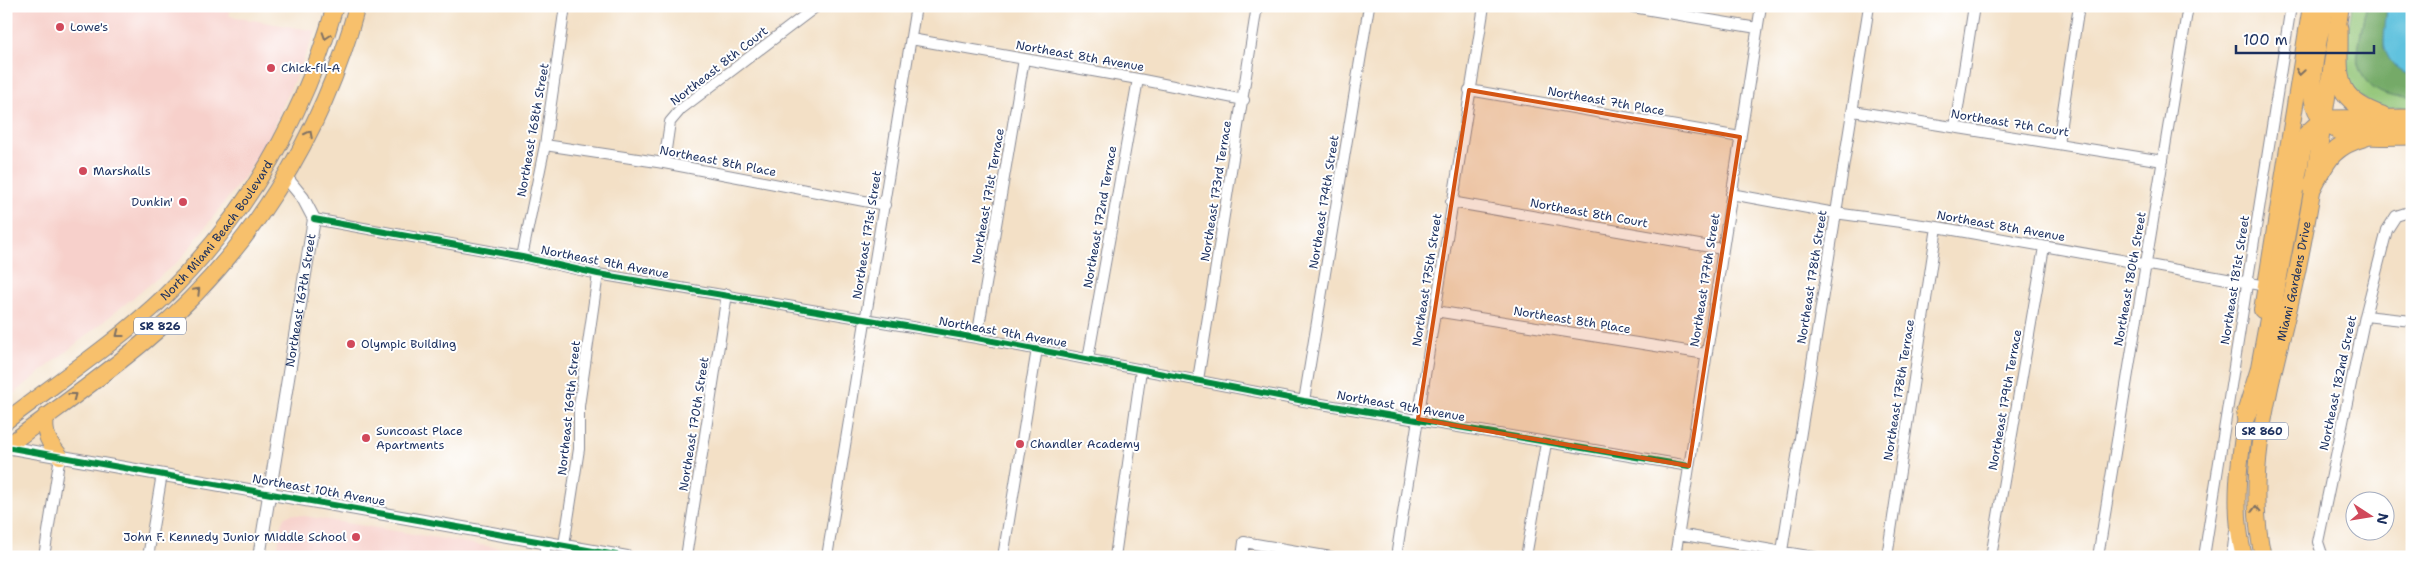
<svg xmlns="http://www.w3.org/2000/svg" width="2418" height="563" font-family="'Shantell Sans',sans-serif">
<rect width="100%" height="100%" fill="#fff"/>
<filter id="ink" filterUnits="userSpaceOnUse"><feTurbulence type="fractalNoise" baseFrequency=".02" numOctaves="2"/><feDisplacementMap in="SourceGraphic" scale="10" xChannelSelector="R" yChannelSelector="G"/><feConvolveMatrix kernelMatrix="1 2 1 2 8 2 1 2 1" color-interpolation-filters="sRGB"/></filter>
<filter id="wash" filterUnits="userSpaceOnUse"><feTurbulence type="fractalNoise" baseFrequency=".0096" numOctaves="4" result="noise"/><feDisplacementMap in="SourceGraphic" scale="20" xChannelSelector="R" yChannelSelector="G"/><feGaussianBlur stdDeviation="1.12" result="paint"/><feColorMatrix in="noise" values="0 0 0 0 0 0 0 0 0 0 0 0 0 0 0 0 0 1.4 0 .05"/><feComposite in="paint" operator="in"/></filter>
<g filter="url(#wash)">
<rect width="100%" height="100%" fill="#f3e0c6"/>
<path fill="#f7d0cb" d="M6 6H231L229 16 316 31 261 155 180 260 6 400Z
M292 514 523 552 528 557H276L282 522 285 517Z"/>
<path fill="#91c476" stroke="#567a6a" d="M2352 6H2366C2364 18 2356 54 2358 64 2364 89 2389 100 2412 97V108H2381L2349 91 2343 58Z"/>
<path fill="#74aa67" stroke="#486c62" d="M2366 6H2387L2384 49 2406 74 2412 75V97C2388 100 2365 90 2358 64 2356 54 2364 18 2366 6Z"/>
<path fill="#60c2de" stroke="#3e789e" d="M2387 6H2412V75C2400 74 2388 61 2385 49 2382 40 2387 17 2387 6Z"/>
</g>
<g filter="url(#ink)">
<g fill="none" stroke-linecap="round" stroke-linejoin="round">
<g stroke="#878892" stroke-width="12">
<path id="minor" d="M1627 6 1757 28
M911 39 1138 79 1244 100
M1469 90 1740 137
M1853 111 2163 161
M1955 127 1974 6
M2058 143 2079 6
M545 145 664 163 885 205
M664 163 670 122 681 109 817 6
M1731 194 1835 213 1937 227 2266 286
M1451 202 1722 249
M314 219 522 257 598 274 977 338 1304 401 1689 466
M522 257 545 145 565 6
M1435 311 1706 354
M2365 316 2412 321
M977 338 1024 59
M1088 359 1138 79
M1198 380 1257 6
M1304 401 1369 6
M1678 534 1814 557
M564 545 579 449V406L598 274
M1782 551 1869 6
M44 557 60 456
M148 557 162 474
M544 557 546 542
M686 557 727 294
M827 557 916 6
M1003 557 1037 349
M1115 557 1141 370
M1242 557 1244 542 1331 557
M1396 557 1484 6
M1526 557 1546 443
M1675 557 1761 6
M1887 557 1937 227
M1991 557 2044 247
M2098 557 2188 6
M2204 557 2291 6
M2232 557 2235 531
M2323 557 2318 542 2365 316 2387 230 2396 216 2412 211"/>
</g>
<g stroke="#878892" stroke-width="14">
<g id="tertiary">
<path d="M6 447 627 557"/>
<path id="s1" d="M259 557 314 219 303 198 285 176"/>
</g>
</g>
<g stroke="#878892" stroke-width="18">
<g id="primary">
<path d="M2262 310 2311 6"/>
<path d="M46 416C43 434 49 443 60 456"/>
<path id="s2" d="M6 421C58 381 117 342 164 297 246 216 304 117 335 6"/>
<path d="M6 447C52 412 101 378 145 341 248 255 323 136 357 6"/>
<path d="M2244 557C2231 506 2240 454 2248 404"/>
<path id="s3" d="M2263 557C2241 459 2279 362 2298 267 2316 181 2327 93 2341 6"/>
</g>
</g>
<g stroke="#878892" stroke-width="21">
<path id="motorway" d="M2324 6C2317 50 2289 123 2354 134 2373 137 2392 135 2412 135
M2338 28C2339 75 2330 98 2382 116
M2312 187C2327 158 2333 145 2366 136
M2246 415 2260 370 2301 150 2308 134 2323 120 2412 119"/>
</g>
<use href="#minor" stroke="#fff" stroke-width="10"/>
<use href="#tertiary" stroke="#fff" stroke-width="12"/>
<use href="#primary" stroke="#f7c06c" stroke-width="16"/>
<use href="#motorway" stroke="#f7c06c" stroke-width="19"/>
<g stroke="#fff" stroke-width="9">
<path id="cycleway" d="M314 219 522 257 598 274 977 338 1304 401 1689 466
M6 447 627 557"/>
</g>
<use href="#cycleway" stroke="#00873e" stroke-width="6"/>
</g>
<defs><path id="oneway-chevron" d="M-2-3.5L2.5 0L-2 3.5" fill="none" stroke-width="1.6" stroke-linecap="round" stroke-linejoin="round" transform="scale(1.25)"/></defs>
<g stroke="#7e7064">
<use href="#oneway-chevron" transform="translate(326 36) rotate(108)"/>
<use href="#oneway-chevron" transform="translate(2300 72) rotate(99)"/>
<use href="#oneway-chevron" transform="translate(309 134) rotate(-63)"/>
<use href="#oneway-chevron" transform="translate(197 291) rotate(-45)"/>
<use href="#oneway-chevron" transform="translate(119 334) rotate(142)"/>
<use href="#oneway-chevron" transform="translate(73 396) rotate(-37)"/>
<use href="#oneway-chevron" transform="translate(2256 509) rotate(-92)"/>
</g>
</g>
<path fill="#d45514" fill-opacity="0.2" stroke="#d45514" stroke-width="4" stroke-linejoin="round" d="M1469 90 1740 137 1689 466 1418 419Z"/>
<g fill="#d1495b" stroke="#fff" stroke-width="2">
<circle cx="60" cy="27" r="5"/>
<circle cx="271" cy="68" r="5"/>
<circle cx="83" cy="171" r="5"/>
<circle cx="183" cy="202" r="5"/>
<circle cx="351" cy="344" r="5"/>
<circle cx="366" cy="438" r="5"/>
<circle cx="1020" cy="444" r="5"/>
<circle cx="356" cy="537" r="5"/>
</g>
<g text-anchor="middle" stroke-width="4" stroke-linejoin="round" paint-order="stroke">
<g fill="#fff" stroke="#5f6d8e" stroke-width="1">
<rect x="134" y="317.5" width="52" height="17" rx="4"/>
<rect x="2236" y="422.5" width="52" height="17" rx="4"/>
</g>
<g font-size="11" font-weight="bold" fill="#1b2f5e">
<text x="160" y="330">SR 826</text>
<text x="2262" y="435">SR 860</text>
</g>
<g font-size="12" fill="#1b2f5e" stroke="#fff" text-anchor="start">
<text x="70" y="31">Lowe's</text>
<text x="281" y="72">Chick-fil-A</text>
<text x="93" y="175">Marshalls</text>
<text x="173" y="206" text-anchor="end">Dunkin'</text>
<text x="361" y="348">Olympic Building</text>
<text x="376" y="435">Suncoast Place<tspan x="376" dy="14">Apartments</tspan></text>
<text x="1030" y="448">Chandler Academy</text>
<text x="346" y="541" text-anchor="end">John F. Kennedy Junior Middle School</text>
</g>
<g font-size="12" fill="#1b2f5e" stroke="#fff">
<text transform="translate(1080 56) rotate(10)" y="4">Northeast 8th Avenue</text>
<text transform="translate(719 66) rotate(-38)" y="4">Northeast 8th Court</text>
<text transform="translate(1606 101) rotate(10)" y="4">Northeast 7th Place</text>
<text transform="translate(2010 123) rotate(9)" y="4">Northeast 7th Court</text>
<text transform="translate(533 130) rotate(-80)" y="4">Northeast 168th Street</text>
<text transform="translate(718 161) rotate(11)" y="4">Northeast 8th Place</text>
<text transform="translate(1216 191) rotate(-81)" y="4">Northeast 173rd Terrace</text>
<text transform="translate(988 196) rotate(-80)" y="4">Northeast 171st Terrace</text>
<text transform="translate(1324 202) rotate(-81)" y="4">Northeast 174th Street</text>
<text transform="translate(1589 213) rotate(10)" y="4">Northeast 8th Court</text>
<text transform="translate(1100 217) rotate(-80)" y="4">Northeast 172nd Terrace</text>
<text transform="translate(2001 226) rotate(10)" y="4">Northeast 8th Avenue</text>
<text dy="4" stroke="none"><textPath href="#s2" startOffset="286">North Miami Beach Boulevard</textPath></text>
<text transform="translate(867 235) rotate(-81)" y="4">Northeast 171st Street</text>
<text transform="translate(605 262) rotate(11)" y="4">Northeast 9th Avenue</text>
<text transform="translate(1812 277) rotate(-81)" y="4">Northeast 178th Street</text>
<text transform="translate(2130 279) rotate(-80)" y="4">Northeast 180th Street</text>
<text transform="translate(1427 280) rotate(-81)" y="4">Northeast 175th Street</text>
<text transform="translate(1705 280) rotate(-81)" y="4">Northeast 177th Street</text>
<text transform="translate(2235 280) rotate(-81)" y="4">Northeast 181st Street</text>
<text dy="4" stroke="none"><textPath href="#s3" startOffset="280">Miami Gardens Drive</textPath></text>
<text dy="4" stroke="none"><textPath href="#s1" startOffset="260">Northeast 167th Street</textPath></text>
<text transform="translate(1572 320) rotate(9)" y="4">Northeast 8th Place</text>
<text transform="translate(1003 332) rotate(10)" y="4">Northeast 9th Avenue</text>
<text transform="translate(2338 383) rotate(-78)" y="4">Northeast 182nd Street</text>
<text transform="translate(1899 390) rotate(-81)" y="4">Northeast 178th Terrace</text>
<text transform="translate(2005 400) rotate(-80)" y="4">Northeast 179th Terrace</text>
<text transform="translate(1401 406) rotate(10)" y="4">Northeast 9th Avenue</text>
<text transform="translate(569 408) rotate(-84)" y="4">Northeast 169th Street</text>
<text transform="translate(694 424) rotate(-81)" y="4">Northeast 170th Street</text>
<text transform="translate(319 490) rotate(10)" y="4">Northeast 10th Avenue</text>
</g>
</g>
<rect width="2418" height="563" fill="none" stroke="#fff" stroke-width="25"/>
<g transform="translate(2370 516) rotate(102)"><circle r="24" fill="#ffffff" stroke="#a4acbf"/>
<path d="M0-4L9 19L0 12L-9 19Z" fill="#d1495b"/>
<text y="-8" font-size="14" font-weight="bold" text-anchor="middle" fill="#1b2f5e">N</text>
</g>
<path d="M2236 45v8h138v-8" fill="none" stroke="#1b2f5e" stroke-width="2.5"/>
<text x="2243" y="45" font-size="15" fill="#1b2f5e" stroke="#ffffff" stroke-width="4" paint-order="stroke">100 m</text>
</svg>
